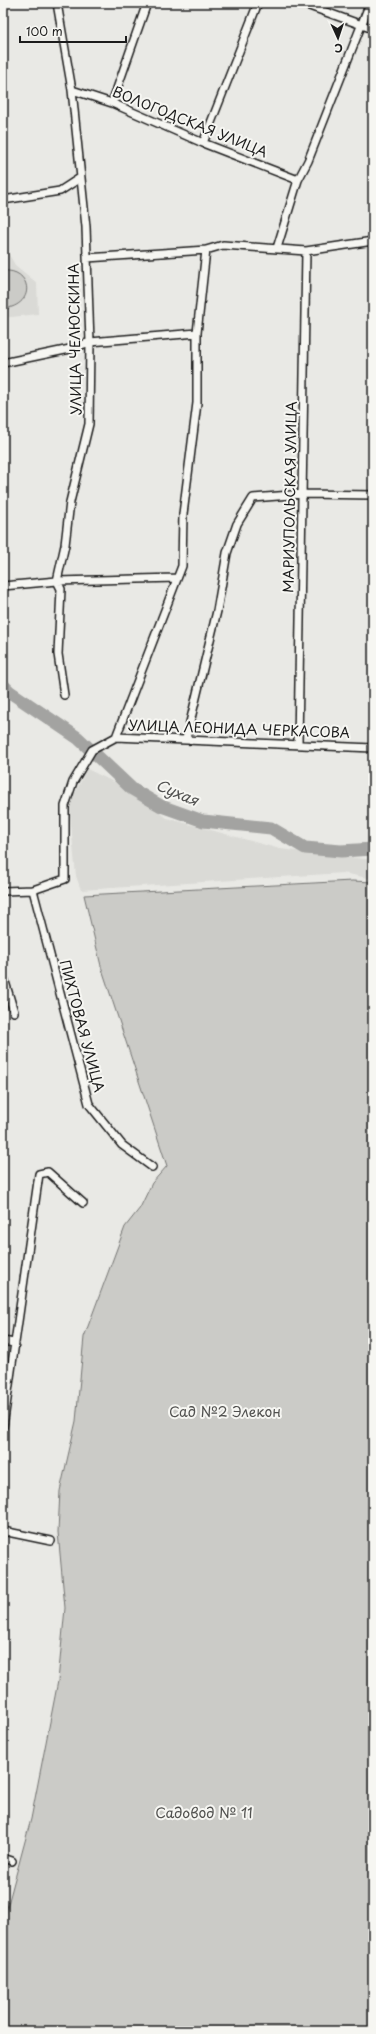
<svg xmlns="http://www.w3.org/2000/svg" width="376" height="2034" font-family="'Playpen Sans',sans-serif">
<rect width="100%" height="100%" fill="#e9e9e5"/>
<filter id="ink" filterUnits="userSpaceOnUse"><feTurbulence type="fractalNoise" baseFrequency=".025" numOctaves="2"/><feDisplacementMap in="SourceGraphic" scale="8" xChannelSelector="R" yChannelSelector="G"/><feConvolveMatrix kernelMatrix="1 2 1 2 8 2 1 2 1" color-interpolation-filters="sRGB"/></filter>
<g filter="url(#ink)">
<path fill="#dadad6" d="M3 206H6L7 251 15 265 37 283 38 314 3 318Z
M87 769 118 784 167 818 280 849 373 860V879L343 873 81 890 76 876 69 805Z"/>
<path fill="#cbcbc7" stroke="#747472" d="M3 271C31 268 38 305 3 309Z
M352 881 373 882V2031H3V1923L31 1819 58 1681 65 1608 58 1532 60 1491 76 1421 84 1337 125 1227 140 1208 152 1183 167 1166 101 966 84 895Z"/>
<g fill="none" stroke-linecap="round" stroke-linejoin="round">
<path stroke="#a3a3a1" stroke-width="13" d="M3 685 10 692 78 738 132 789 161 806 203 821 271 828 305 848 341 851 373 849"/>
<g stroke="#1c1c1c" stroke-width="10">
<path id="minor" d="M57 3 72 90 86 227 90 342 89 424 70 502 65 545 57 581 61 589 58 654 64 695
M301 3 373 29
M72 90 112 103 203 143 298 180
M112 103 147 3
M203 143 258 3
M3 200 60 191 80 178
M277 248 298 180 308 161 370 3
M87 258 206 250 223 245 306 251 373 241
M3 363 70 349 90 342 197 333
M3 586 57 581 177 578
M116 737 182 566 183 514 197 403V333L206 250
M186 739 217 611 227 553 237 524 253 498 303 494 373 495
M298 744 306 251
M33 890 89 1104 122 1145 152 1167
M3 891 33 890 65 879V806L73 782 92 750 116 737 373 748
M3 975 14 1012
M3 1341 14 1343
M3 1427 39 1174 48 1172 83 1203
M3 1531 51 1541
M3 1858 12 1861"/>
</g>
<use href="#minor" stroke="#f6f6f2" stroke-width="7"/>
</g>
</g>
<g text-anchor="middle" stroke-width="4" stroke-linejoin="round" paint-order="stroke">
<g font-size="14" fill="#1c1c1c" stroke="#f6f6f2">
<text transform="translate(190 122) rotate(22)" y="5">ВОЛОГОДСКАЯ УЛИЦА</text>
<text transform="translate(75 339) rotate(-91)" y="5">УЛИЦА ЧЕЛЮСКИНА</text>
<text transform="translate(290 497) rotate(-89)" y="5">МАРИУПОЛЬСКАЯ УЛИЦА</text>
<text transform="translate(239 729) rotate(2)" y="5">УЛИЦА ЛЕОНИДА ЧЕРКАСОВА</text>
<text transform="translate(82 1026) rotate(75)" y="5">ПИХТОВАЯ УЛИЦА</text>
</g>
<g font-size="14" fill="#51514f" stroke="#f6f6f2">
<text x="225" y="1417">Сад №2 Элекон</text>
<text x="204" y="1818">Садовод № 11</text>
</g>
<g font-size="15" font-style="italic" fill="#525251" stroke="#f6f6f2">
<text transform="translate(177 793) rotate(23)" y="5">Сухая</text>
</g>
</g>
<rect width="376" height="2034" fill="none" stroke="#f6f6f2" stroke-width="16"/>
<rect x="8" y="8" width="360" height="2018" fill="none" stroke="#1c1c1c" stroke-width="1.5" filter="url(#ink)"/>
<g transform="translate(338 38) rotate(177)" stroke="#f6f6f2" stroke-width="3" paint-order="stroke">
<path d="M0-3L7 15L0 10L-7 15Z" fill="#1c1c1c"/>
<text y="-6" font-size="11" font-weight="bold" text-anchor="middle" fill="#1c1c1c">С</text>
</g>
<path d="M20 36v6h106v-6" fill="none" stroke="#1c1c1c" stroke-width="2"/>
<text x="26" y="36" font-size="12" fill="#1c1c1c" stroke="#f6f6f2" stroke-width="3" paint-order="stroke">100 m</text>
</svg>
